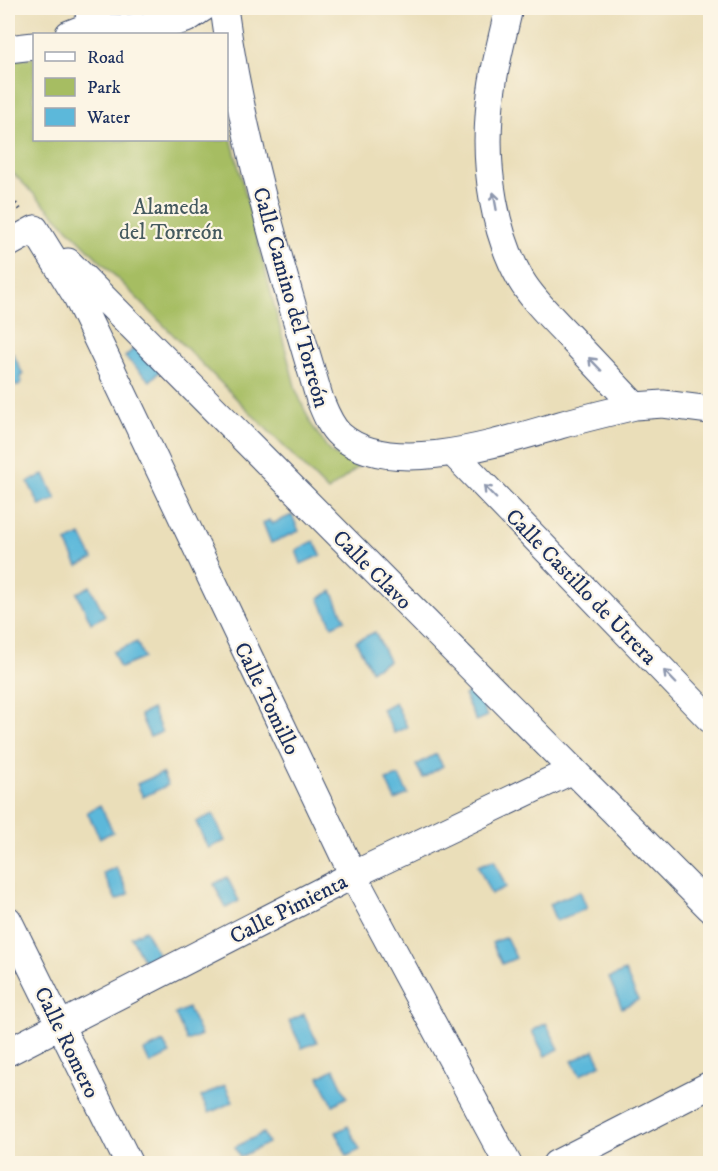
<svg xmlns="http://www.w3.org/2000/svg" width="718" height="1171" font-family="'IM FELL DW Pica',serif">
<rect width="100%" height="100%" fill="#fcf5e5"/>
<filter id="ink" filterUnits="userSpaceOnUse"><feTurbulence type="fractalNoise" baseFrequency=".0167" numOctaves="2"/><feDisplacementMap in="SourceGraphic" scale="12" xChannelSelector="R" yChannelSelector="G"/><feConvolveMatrix kernelMatrix="1 2 1 2 8 2 1 2 1" color-interpolation-filters="sRGB"/></filter>
<filter id="wash" filterUnits="userSpaceOnUse"><feTurbulence type="fractalNoise" baseFrequency=".008" numOctaves="4" result="noise"/><feDisplacementMap in="SourceGraphic" scale="24" xChannelSelector="R" yChannelSelector="G"/><feGaussianBlur stdDeviation="1.35" result="paint"/><feColorMatrix in="noise" values="0 0 0 0 0 0 0 0 0 0 0 0 0 0 0 0 0 1.4 0 .05"/><feComposite in="paint" operator="in"/></filter>
<g filter="url(#wash)">
<rect width="100%" height="100%" fill="#eadeb9"/>
<path fill="#a6bd62" stroke="#607660" stroke-width="1.5" d="M34 58V140H226L227 122 296 390 311 424 330 452 358 467 328 491 8 168V60Z"/>
<path fill="#5cb8da" stroke="#3c749c" stroke-width="1.5" d="M138 344 163 368 150 381 125 357Z
M13 353 23 375 20 377 21 383 18 386H16L13 381 8 383V356Z
M44 474 56 499 40 506 28 482Z
M292 515 299 531 271 543 263 523 269 520 272 524Z
M81 535 93 559 78 566 66 542Z
M314 541 321 555 301 564 296 550Z
M90 586 105 616 91 623 77 593Z
M332 591 345 620 332 626 319 598Z
M375 632 389 661 371 670 356 641Z
M137 642 144 658 120 668 113 652Z
M475 690 487 716 476 721 464 695Z
M395 702 407 727 394 733 382 709Z
M152 709 162 732 150 737 140 715Z
M436 754 443 766 423 778 416 765Z
M162 773 168 785 143 797 137 784Z
M399 776 408 794 395 800 386 780Z
M100 805 113 832 100 838 87 812Z
M213 814 225 841 208 848 196 822Z
M494 860 506 887 491 894 478 866Z
M116 867 129 894 116 900 103 873Z
M227 877 239 901 226 908 214 884Z
M580 891 587 908 556 921 549 904Z
M145 930 158 954 144 961 131 937Z
M506 937 516 958 502 964 492 943Z
M625 971 638 1000 622 1008 609 978Z
M188 1008 201 1035 187 1041 175 1014Z
M304 1014 317 1042 302 1048 289 1021Z
M546 1023 559 1049 545 1056 532 1031Z
M163 1042 170 1054 150 1064 144 1051Z
M594 1050 601 1064 580 1075 572 1061Z
M334 1069 347 1097 333 1105 319 1077Z
M225 1085 233 1102 209 1113 201 1097Z
M348 1126 360 1150 347 1156 336 1132Z
M263 1133 268 1143 240 1157 235 1147Z"/>
</g>
<g filter="url(#ink)">
<g fill="none" stroke-linecap="round" stroke-linejoin="round">
<g stroke="#3a496c" stroke-width="29">
<path id="minor" d="M88 8C89 13 90 21 95 24 109 33 173 25 188 18 193 15 198 11 203 8
M224 8C242 141 282 271 320 400 325 412 330 426 340 435 391 480 503 441 560 425 585 418 610 412 635 406L663 404 710 410
M509 8C501 43 491 79 489 116 485 170 494 233 521 280 533 300 550 316 566 333 589 357 612 382 635 406
M69 34 95 24
M8 49 34 46
M35 229 77 297 353 875 508 1164
M8 244 35 229
M68 262 710 908
M454 454 710 719
M8 920 129 1164
M8 1052 353 875 573 770
M556 1164 710 1085"/>
</g>
<path stroke="#3a496c" stroke-width="4" stroke-dasharray="1.5 4.5" stroke-linecap="butt" d="M8 194 22 212"/>
<use href="#minor" stroke="#fff" stroke-width="27"/>
</g>
<defs><path id="oneway-shaft" d="M-6 0H5M1.5-3L5.5 0L1.5 3" fill="none" stroke-width="1.6" stroke-linecap="round" stroke-linejoin="round" transform="scale(1.5)"/></defs>
<g stroke="#8d97ae">
<use href="#oneway-shaft" transform="translate(495 201) rotate(-100)"/>
<use href="#oneway-shaft" transform="translate(595 364) rotate(-134)"/>
<use href="#oneway-shaft" transform="translate(490 492) rotate(-134)"/>
<use href="#oneway-shaft" transform="translate(670 677) rotate(-134)"/>
</g>
</g>
<g text-anchor="middle" stroke-width="4.5" stroke-linejoin="round" paint-order="stroke">
<g font-size="22" fill="#455a5f" stroke="#fcf5e5">
<text x="171" y="214">Alameda<tspan x="171" dy="25">del Torreón</tspan></text>
</g>
<g font-size="22" fill="#1b2f5e" stroke="#fcf5e5">
<text transform="translate(292 297) rotate(74)" y="8">Calle Camino del Torreón</text>
<text transform="translate(373 569) rotate(45)" y="8">Calle Clavo</text>
<text transform="translate(582 586) rotate(46)" y="8">Calle Castillo de Utrera</text>
<text transform="translate(268 698) rotate(64)" y="8">Calle Tomillo</text>
<text transform="translate(288 908) rotate(-27)" y="8">Calle Pimienta</text>
<text transform="translate(68 1042) rotate(64)" y="8">Calle Romero</text>
</g>
</g>
<rect width="718" height="1171" fill="none" stroke="#fcf5e5" stroke-width="30"/>
<rect x="33" y="33" width="195" height="108" fill="#fcf5e5" stroke="#a2a6af" stroke-width="1.5"/>
<rect x="45" y="52" width="30" height="9" fill="#ffffff" stroke="#a2a6af" stroke-width="1.5"/>
<text x="87" y="63" font-size="18" fill="#1b2f5e">Road</text>
<rect x="45" y="78" width="30" height="18" fill="#a6bd62" stroke="#a2a6af" stroke-width="1.5"/>
<text x="87" y="93" font-size="18" fill="#1b2f5e">Park</text>
<rect x="45" y="108" width="30" height="18" fill="#5cb8da" stroke="#a2a6af" stroke-width="1.5"/>
<text x="87" y="123" font-size="18" fill="#1b2f5e">Water</text>
</svg>
